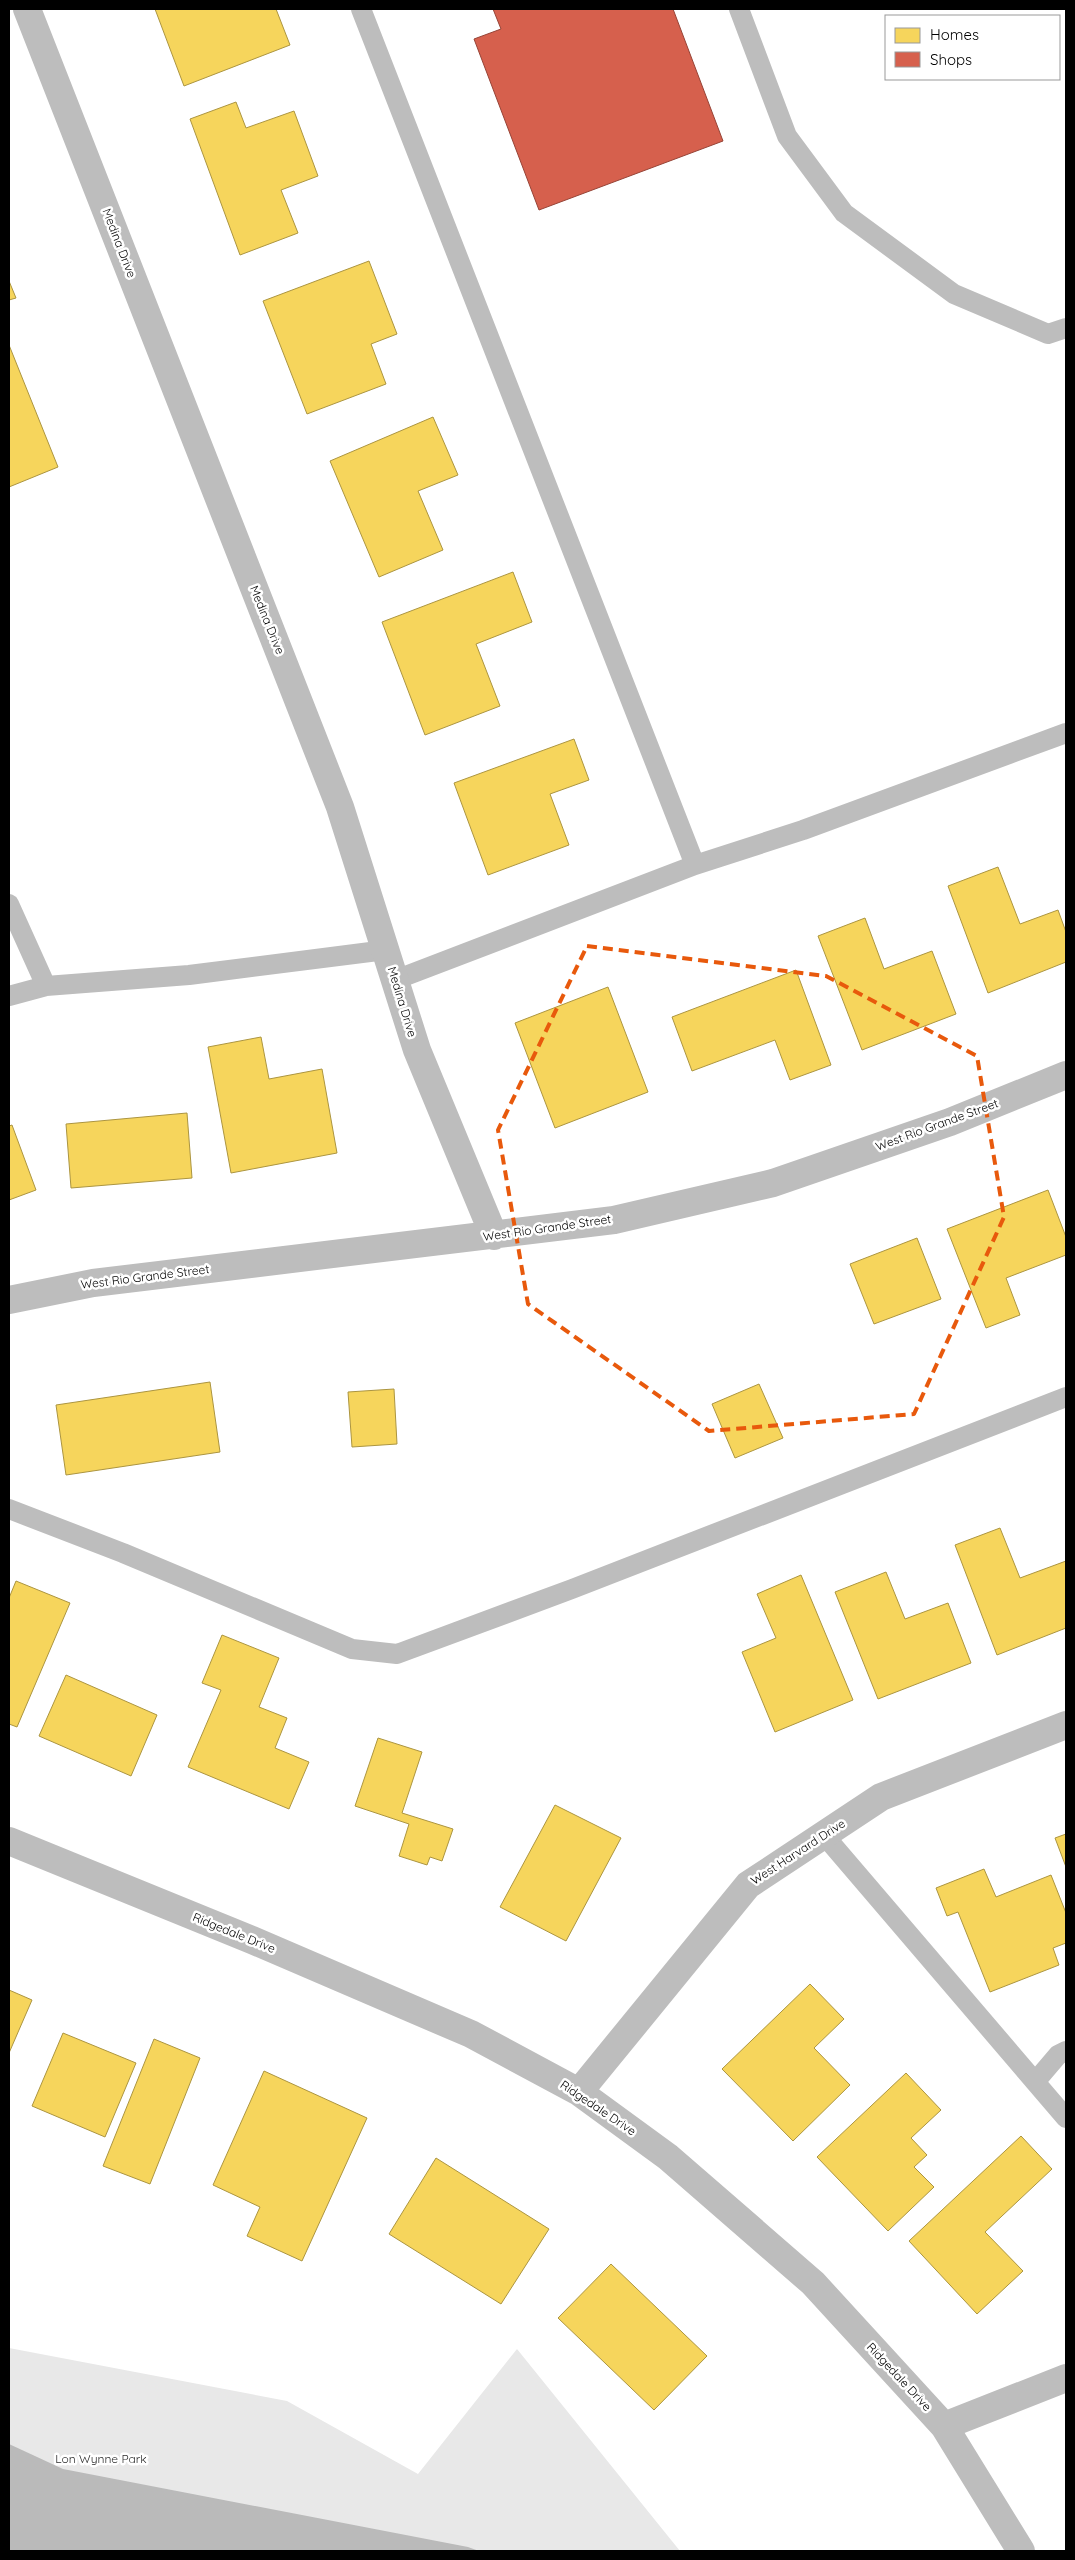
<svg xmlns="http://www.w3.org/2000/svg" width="1075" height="2560" font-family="Quicksand,sans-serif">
<rect width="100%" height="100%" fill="#fff"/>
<path fill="#e8e8e8" d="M9 2348 287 2401 418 2474 517 2349 680 2551H9Z"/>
<path fill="#bababa" d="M9 2444 63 2469 468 2547 479 2551H9Z"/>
<path fill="#f6d55c" stroke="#ac9540" d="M155 9H276L290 45 184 86Z
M236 102 246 128 294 111 318 176 281 190 298 233 240 255 190 119Z
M369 261 397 334 371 344 386 384 307 414 263 301Z
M9 281 16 298 9 300Z
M9 345 58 467 9 487Z
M433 417 458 475 418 491 443 550 379 577 330 461Z
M513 572 532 622 476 644 500 706 425 735 382 622Z
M574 739 589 780 550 794 569 845 488 875 454 783Z
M998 867 1020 924 1058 910 1066 932V962L988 993 948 886Z
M865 918 884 969 932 951 956 1014 862 1050 818 936Z
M796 970 831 1065 790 1080 775 1040 692 1071 672 1017Z
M608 987 648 1092 555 1128 515 1023Z
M261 1037 269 1079 322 1069 337 1153 231 1173 208 1047Z
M187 1113 192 1178 71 1188 66 1124Z
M12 1125 36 1190 9 1200V1126Z
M1048 1190 1066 1237V1255L1006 1278 1020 1315 986 1328 947 1229Z
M917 1238 941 1299 874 1324 850 1264Z
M210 1382 220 1452 66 1475 56 1405Z
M759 1384 783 1438 735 1458 712 1404Z
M394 1389 397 1444 352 1447 348 1392Z
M1000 1528 1020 1578 1066 1561V1628L997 1655 955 1545Z
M886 1572 905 1619 948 1603 971 1663 878 1699 835 1592Z
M801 1575 853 1700 775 1732 742 1652 776 1638 757 1594Z
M16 1581 70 1603 17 1727 9 1724V1598Z
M222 1635 279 1658 259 1707 287 1718 275 1748 309 1762 289 1809 188 1767 221 1690 202 1683Z
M66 1675 157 1715 131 1776 39 1736Z
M378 1738 422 1752 402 1813 453 1829 442 1861 430 1857 427 1865 399 1856 409 1824 355 1806Z
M555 1805 621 1838 566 1941 500 1907Z
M1066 1834V1867L1055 1838Z
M984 1869 996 1897 1051 1875 1066 1913V1943L1053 1948 1059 1965 990 1992 958 1912 947 1916 936 1888Z
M810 1984 844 2019 814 2048 850 2085 793 2141 722 2069Z
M9 1990 32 2000 9 2053Z
M63 2033 136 2063 105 2137 32 2106Z
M154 2039 200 2058 150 2184 103 2166Z
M264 2071 367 2118 302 2261 247 2236 260 2207 213 2185Z
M906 2073 941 2110 911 2138 927 2155 914 2167 934 2187 888 2231 817 2157Z
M1021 2136 1052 2169 985 2232 1023 2271 977 2314 909 2241Z
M436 2158 549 2229 501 2304 389 2234Z
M611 2264 707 2356 654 2410 558 2318Z"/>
<path fill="#d6604d" stroke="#964336" d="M493 9H673L723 141 539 210 474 39 501 29Z"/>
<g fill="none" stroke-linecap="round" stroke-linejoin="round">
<path stroke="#bdbdbd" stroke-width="20" d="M361 9 695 865 395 980
M739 9 787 136 844 213 954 294 1048 334 1066 328
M695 865 803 830 1066 733
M9 904 46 986 189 975 386 950
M9 996 46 986
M9 1509 123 1553 352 1649 397 1654 572 1589 1066 1397
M824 1835 1066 2118
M1035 2082 1058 2055 1066 2051"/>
<path stroke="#bdbdbd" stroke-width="28" d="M27 9 340 807 417 1050 494 1236
M9 1300 93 1283 614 1220 773 1183 950 1122 1066 1075
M9 1841 252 1940 471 2034 579 2092 668 2157 813 2283 944 2426 1021 2551
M579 2092 748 1885 881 1797 1066 1725
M944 2426 1066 2378"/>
</g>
<path fill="none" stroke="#e8590c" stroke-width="4" stroke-dasharray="10 6" stroke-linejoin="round" d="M587 946 826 976 977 1056 1004 1217 914 1414 709 1431 528 1304 498 1130Z"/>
<g text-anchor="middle" stroke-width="5" stroke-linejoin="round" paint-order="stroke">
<g font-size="12" fill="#000" stroke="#fff">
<text transform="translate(119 243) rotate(69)" y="4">Medina Drive</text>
<text transform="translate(267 620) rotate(68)" y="4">Medina Drive</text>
<text transform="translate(402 1002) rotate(73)" y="4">Medina Drive</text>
<text transform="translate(937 1125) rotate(-20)" y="4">West Rio Grande Street</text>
<text transform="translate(547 1228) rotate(-8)" y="4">West Rio Grande Street</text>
<text transform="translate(145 1277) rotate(-7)" y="4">West Rio Grande Street</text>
<text transform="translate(798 1852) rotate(-33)" y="4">West Harvard Drive</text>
<text transform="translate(234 1933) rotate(22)" y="4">Ridgedale Drive</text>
<text transform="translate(598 2108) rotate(34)" y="4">Ridgedale Drive</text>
<text transform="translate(899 2377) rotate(47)" y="4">Ridgedale Drive</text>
</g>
<g font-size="12" fill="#2c2c2c" stroke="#fff">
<text x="101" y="2463">Lon Wynne Park</text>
</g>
</g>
<rect width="1075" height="2560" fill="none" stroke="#000000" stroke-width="20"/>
<rect x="885" y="15" width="175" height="65" fill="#ffffff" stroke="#999999"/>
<rect x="895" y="28" width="25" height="15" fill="#f6d55c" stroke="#999999"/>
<text x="930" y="40" font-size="15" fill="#000000">Homes</text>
<rect x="895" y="52" width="25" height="15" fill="#d6604d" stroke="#999999"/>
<text x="930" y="65" font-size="15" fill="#000000">Shops</text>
</svg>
